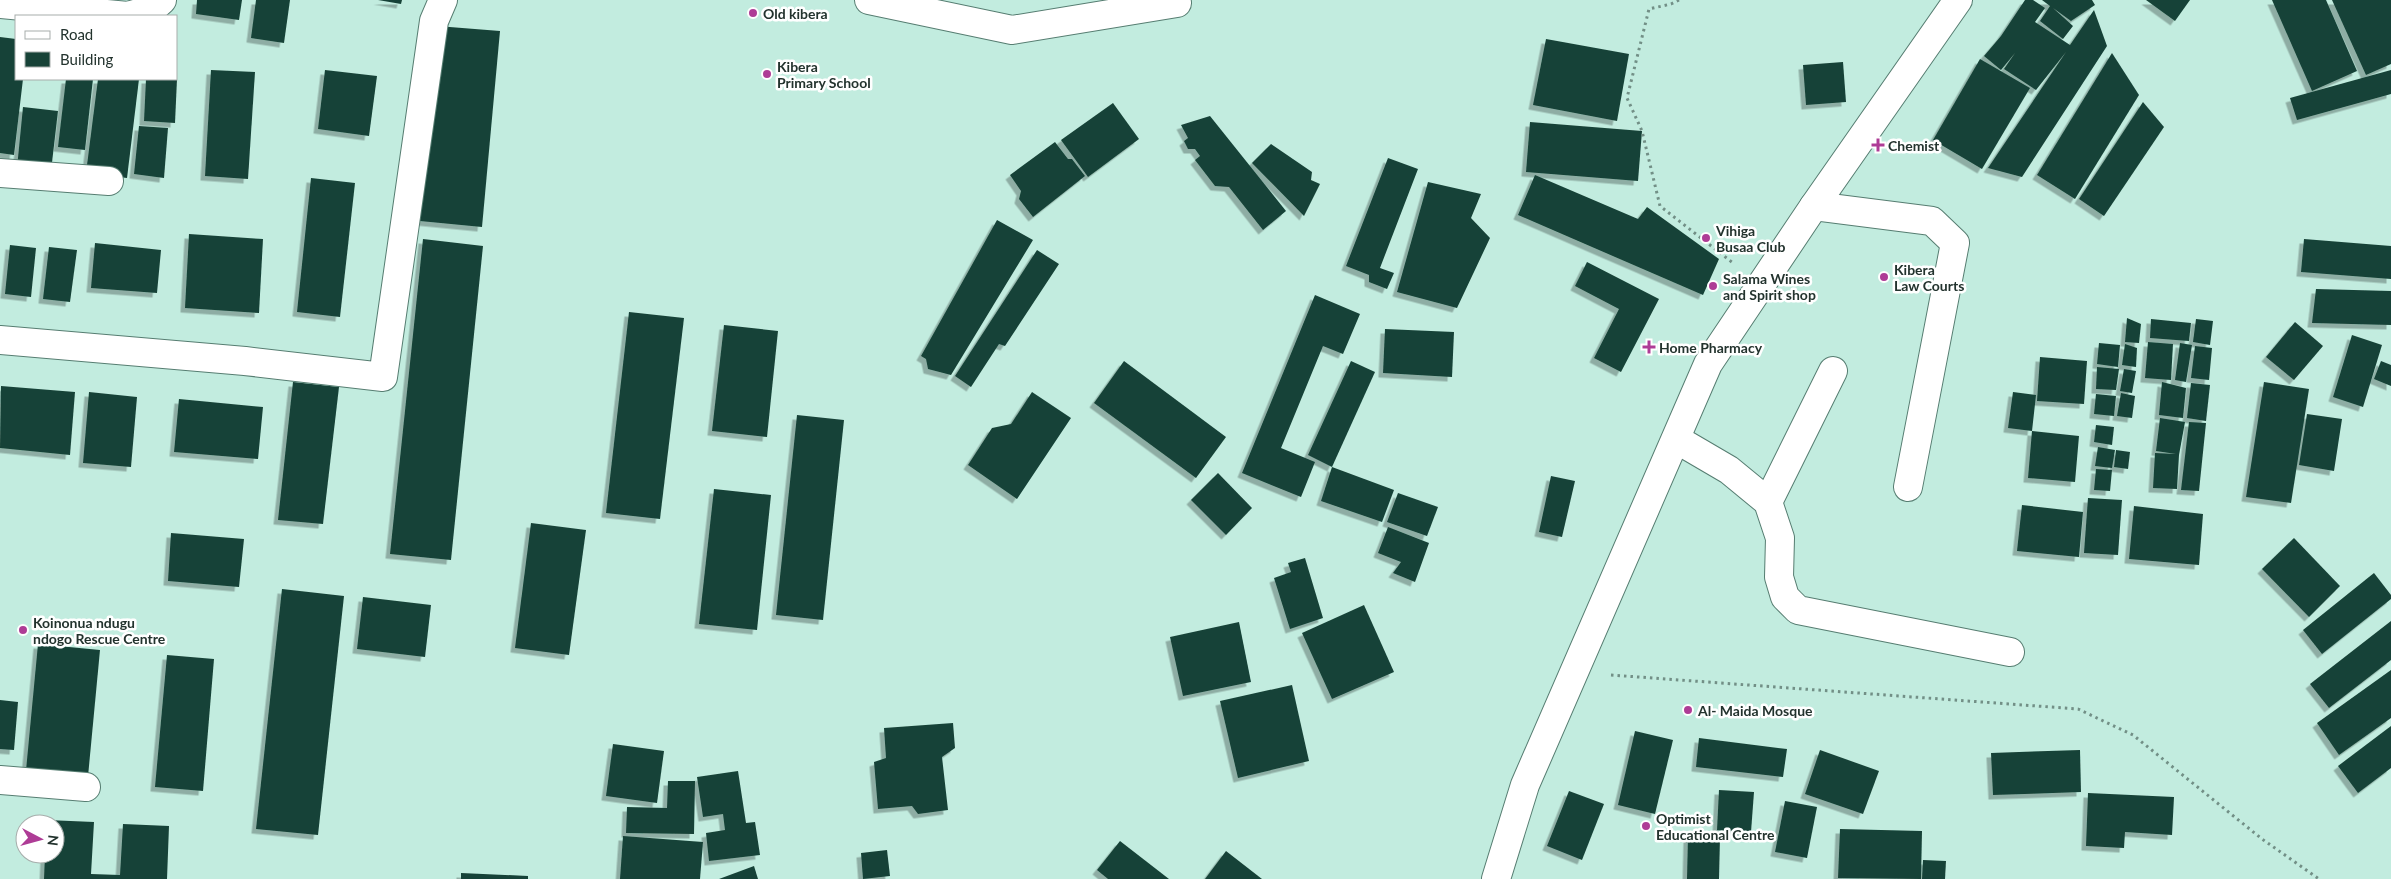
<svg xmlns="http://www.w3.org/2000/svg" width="2391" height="879" viewBox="0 0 2391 879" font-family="Lato,sans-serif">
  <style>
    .building { fill: #174237; filter: url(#shadow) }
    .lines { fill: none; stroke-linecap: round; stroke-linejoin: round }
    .minor-casing { stroke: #567d71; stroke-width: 30 }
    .path { stroke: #728f86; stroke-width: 3; stroke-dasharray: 2.5 4; stroke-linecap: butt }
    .minor { stroke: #fff; stroke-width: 28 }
    .poi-dot { fill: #ae3c96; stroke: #fff; stroke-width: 2 }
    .labels { text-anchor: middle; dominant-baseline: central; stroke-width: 5; stroke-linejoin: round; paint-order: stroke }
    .poi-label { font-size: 14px; font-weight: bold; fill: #23332e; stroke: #fff; text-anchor: start }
  </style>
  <defs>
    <filter id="shadow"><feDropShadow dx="-4.5" dy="4.5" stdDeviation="0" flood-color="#0004"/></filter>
  </defs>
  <rect width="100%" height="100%" fill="#c2ecdf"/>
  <g class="building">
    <path d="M197,0H242L239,20L196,14Z"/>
    <path d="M256,0H290L284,43L251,38Z"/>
    <path d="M378,0H402L401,4Z"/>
    <path d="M2025,0H2033L2045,8L2035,22L2070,45L2094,10L2107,46L2022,177L1988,168L2066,52L2036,90L2004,69L2015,53L2001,70L1984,56L2001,36Z"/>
    <path d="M2042,0H2092L2095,5L2071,21L2053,8L2073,26L2063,39L2040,21L2050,6Z"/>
    <path d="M2146,0H2190L2175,21Z"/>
    <path d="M2272,0H2326L2357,71L2312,91Z"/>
    <path d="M2332,0H2391V64L2366,75Z"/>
    <path d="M437,26L500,31L482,227L420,221Z"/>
    <path d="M0,37L16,39V79H23L14,155L0,153Z"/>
    <path d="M1546,39L1629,54L1617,121L1533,105Z"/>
    <path d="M2112,53L2139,95L2075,199L2037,175Z"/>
    <path d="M1980,59L2030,88L1982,169L1933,140Z"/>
    <path d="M1843,62L1846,102L1806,105L1803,65Z"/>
    <path d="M211,70L255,72L248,179L205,176Z"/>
    <path d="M325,70L377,76L369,136L318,129Z"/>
    <path d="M2391,70V94L2297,120L2290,98Z"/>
    <path d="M66,79H93L85,150L58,147Z"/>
    <path d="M98,79H139L127,178L86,173Z"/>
    <path d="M146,79H177L175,123L144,121Z"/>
    <path d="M2143,102L2164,127L2104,216L2079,199Z"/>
    <path d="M1113,103L1139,139L1088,177L1061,140Z"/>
    <path d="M23,107L58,111L51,171L17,168Z"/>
    <path d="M1210,116L1286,211L1263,230L1229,187L1215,186L1195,160L1200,156L1195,149H1188L1184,141L1188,138L1181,125Z"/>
    <path d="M1530,122L1642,131L1638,181L1526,172Z"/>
    <path d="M139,126L168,128L164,178L134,174Z"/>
    <path d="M1055,142L1068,159H1072L1085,176L1033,217L1019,199L1021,191L1010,175Z"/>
    <path d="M1271,144L1312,172L1311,180L1320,184L1304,216L1252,163Z"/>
    <path d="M1388,158L1418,169L1380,268L1394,273L1387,289L1369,282V275L1346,266Z"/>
    <path d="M1535,175L1638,219L1647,207L1719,259L1703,295L1518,215Z"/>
    <path d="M311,178L355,183L340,317L297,312Z"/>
    <path d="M1428,182L1481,194L1471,218L1490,238L1457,308L1397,292Z"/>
    <path d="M997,220L1033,240L951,375L928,369L926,359L921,356Z"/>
    <path d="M189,234L263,239L259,313L185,308Z"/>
    <path d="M423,239L483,246L451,560L390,554Z"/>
    <path d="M2304,239L2391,246V279L2301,272Z"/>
    <path d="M95,243L161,250L157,293L91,288Z"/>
    <path d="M10,245L36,248L31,297L5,294Z"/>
    <path d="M49,247L77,250L70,302L43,299Z"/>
    <path d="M1037,250L1059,264L1005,346L999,344L971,387L955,376Z"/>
    <path d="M1587,262L1659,299L1621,372L1594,358L1619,309L1575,286Z"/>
    <path d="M2316,289L2391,291V325L2312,323Z"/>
    <path d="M1315,295L1360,314L1343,354L1323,346L1281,448L1315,462L1301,497L1242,473Z"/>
    <path d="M629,312L684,318L660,519L606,513Z"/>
    <path d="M2127,318L2141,324L2139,343L2125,342Z"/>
    <path d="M2151,319L2191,323L2189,341L2150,338Z"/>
    <path d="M2196,319L2213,321L2210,345L2193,342Z"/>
    <path d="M2295,322L2323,346L2294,380L2266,357Z"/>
    <path d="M724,325L778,331L767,437L712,431Z"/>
    <path d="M1385,329L1454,332L1452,377L1383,373Z"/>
    <path d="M2352,335L2382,345L2363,407L2333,397Z"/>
    <path d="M2148,342L2173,344L2171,380L2145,378Z"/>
    <path d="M2099,343L2120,345L2118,367L2097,364Z"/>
    <path d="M2180,343L2192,345L2186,382L2175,380Z"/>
    <path d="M2125,344L2137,348L2136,367L2122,365Z"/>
    <path d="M2195,346L2212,348L2209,380L2191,378Z"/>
    <path d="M2040,357L2087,361L2084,404L2037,401Z"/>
    <path d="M1124,361L1226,437L1196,478L1094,403Z"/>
    <path d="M1351,361L1375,372L1332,467L1308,455Z"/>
    <path d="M2381,361L2391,365V386L2374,379Z"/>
    <path d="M2097,367L2119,369L2116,390L2096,389Z"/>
    <path d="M2124,369L2136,371L2132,393L2120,391Z"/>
    <path d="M293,382L339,387L323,524L278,520Z"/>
    <path d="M2162,382L2186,388L2183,418L2159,415Z"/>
    <path d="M2264,382L2309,389L2291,503L2246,497Z"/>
    <path d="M2191,383L2210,385L2206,421L2187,418Z"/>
    <path d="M1,386L75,392L70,455L0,448Z"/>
    <path d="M89,392L137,397L131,467L83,463Z"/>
    <path d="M1032,392L1071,418L1017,499L968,465L992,428L1011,424Z"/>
    <path d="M2013,392L2036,395L2032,431L2079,436L2075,482L2028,478L2032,431L2008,428Z"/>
    <path d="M2121,393L2135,396L2132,418L2117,416Z"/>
    <path d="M2096,394L2116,396L2114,416L2094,414Z"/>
    <path d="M179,399L263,407L258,459L174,452Z"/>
    <path d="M2307,414L2342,419L2334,471L2299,465Z"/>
    <path d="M797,415L844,420L823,620L776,615Z"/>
    <path d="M2160,418L2185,422L2179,455L2177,489L2153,488L2155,453L2176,454L2156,451Z"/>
    <path d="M2189,422L2206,423L2199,491L2181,490Z"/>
    <path d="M2096,425L2114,427L2112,445L2094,442Z"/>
    <path d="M2098,447L2115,450L2112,468L2095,466Z"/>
    <path d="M2116,450L2130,452L2128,469L2114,467Z"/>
    <path d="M1332,467L1394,490L1382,522L1321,501Z"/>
    <path d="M2096,469L2112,470L2110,491L2094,490Z"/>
    <path d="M1218,473L1252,508L1226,535L1191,500Z"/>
    <path d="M1551,476L1575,481L1562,537L1539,532Z"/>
    <path d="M714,489L771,495L757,630L699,624Z"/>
    <path d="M1398,493L1438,507L1427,536L1387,522Z"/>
    <path d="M2088,498L2122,500L2118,555L2084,553Z"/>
    <path d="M2022,505L2083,512L2079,557L2017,551Z"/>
    <path d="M2134,506L2203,514L2199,565L2129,559Z"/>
    <path d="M531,523L586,530L569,655L515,648Z"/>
    <path d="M1388,527L1429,543L1415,582L1393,573L1401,562L1378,553Z"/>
    <path d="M171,533L244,539L239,587L168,581Z"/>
    <path d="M2294,538L2340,586L2309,617L2262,569Z"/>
    <path d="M1305,558L1323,618L1290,629L1274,578L1291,572L1288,563Z"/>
    <path d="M2374,573L2391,595V599L2322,654L2303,630Z"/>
    <path d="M282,589L344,596L318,835L256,829Z"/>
    <path d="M363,597L431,605L425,657L357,649Z"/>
    <path d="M1364,605L1394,672L1332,699L1302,633Z"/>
    <path d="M2391,621V660L2329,708L2310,684Z"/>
    <path d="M1239,622L1251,682L1183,696L1170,637Z"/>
    <path d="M38,644L100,650L87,787L25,781Z"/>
    <path d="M167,655L214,659L203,791L155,787Z"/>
    <path d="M2391,670V718L2339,755L2317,723Z"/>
    <path d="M1292,685L1309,761L1238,778L1220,701Z"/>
    <path d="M0,700L18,702L14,750L0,749Z"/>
    <path d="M953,723L955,748L942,757L948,810L918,814L912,806L878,809L874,762L886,758L884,728Z"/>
    <path d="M2391,726V768L2358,793L2338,766Z"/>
    <path d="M1635,731L1673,740L1655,814L1618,805Z"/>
    <path d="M1699,738L1787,749L1783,777L1696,767Z"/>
    <path d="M613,744L664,751L657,803L606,796Z"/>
    <path d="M1820,750L1879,771L1863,814L1805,794Z"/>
    <path d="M2080,750L2081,792L1993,795L1991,753Z"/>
    <path d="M738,771L746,823L755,822L760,855L709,861L706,833L725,830L723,814L703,817L697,777Z"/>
    <path d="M668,781H695L694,834L626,833L627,807L667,808Z"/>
    <path d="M1719,790L1754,792L1751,832L1717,830Z"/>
    <path d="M1569,791L1604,804L1582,860L1547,846Z"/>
    <path d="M2088,793L2174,797L2172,835L2125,832L2124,848L2086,846Z"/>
    <path d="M1785,801L1817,807L1807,858L1775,852Z"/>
    <path d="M47,820L94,822L91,874L120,875L123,824L169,826L167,879H44L45,854H55V824H47Z"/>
    <path d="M1840,829L1922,831L1921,879L1838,878Z"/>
    <path d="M623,836L703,842L700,879H620Z"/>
    <path d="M1688,836L1720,837L1719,879H1687Z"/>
    <path d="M1120,841L1169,879H1108L1097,870Z"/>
    <path d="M887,850L890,876L863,879L861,853Z"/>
    <path d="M1226,851L1262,879H1205Z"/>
    <path d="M1923,860L1946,861L1945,879H1922Z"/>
    <path d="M754,866L758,879H719Z"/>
    <path d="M461,873L528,876V879H461Z"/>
  </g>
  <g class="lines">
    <g class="minor-casing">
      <g id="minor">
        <path d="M869,0L1012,30L1177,3"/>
        <path d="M0,4L128,16L152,9L162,0"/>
        <path d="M0,173L109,181"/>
        <path d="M1814,206L1932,221L1955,243L1908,487"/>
        <path d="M0,340L245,361L383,377L434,21L443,0"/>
        <path d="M1676,439L1729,470L1768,502L1780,538L1779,577L1785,597L1798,610L2010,652"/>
        <path d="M1768,502L1833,371"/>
        <path d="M0,780L86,787"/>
        <path d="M1496,879L1525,785L1708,364L1814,206L1958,0"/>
      </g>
    </g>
    <g class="path">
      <path d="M1679,0L1671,4L1649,9L1627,98L1642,131L1660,206L1733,263"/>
      <path d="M1611,675L2078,709L2133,735L2262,839L2319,879"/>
    </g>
    <use href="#minor" class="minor"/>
  </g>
  <g class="poi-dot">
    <circle cx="753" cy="13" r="5"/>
    <circle cx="767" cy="74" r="5"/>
    <path d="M1875.5 137.5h5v5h5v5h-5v5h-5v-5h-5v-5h5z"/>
    <circle cx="1706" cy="238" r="5"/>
    <circle cx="1884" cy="277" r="5"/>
    <circle cx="1713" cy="286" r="5"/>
    <path d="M1646.5 339.5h5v5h5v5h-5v5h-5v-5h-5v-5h5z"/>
    <circle cx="23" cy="630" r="5"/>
    <circle cx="1688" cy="710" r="5"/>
    <circle cx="1646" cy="826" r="5"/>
  </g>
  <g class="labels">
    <g class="poi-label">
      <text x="763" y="13">Old kibera</text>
      <text x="777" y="66">Kibera<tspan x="777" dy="16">Primary School</tspan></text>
      <text x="1888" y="145">Chemist</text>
      <text x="1716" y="230">Vihiga<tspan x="1716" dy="16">Busaa Club</tspan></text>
      <text x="1894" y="269">Kibera<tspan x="1894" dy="16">Law Courts</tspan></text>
      <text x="1723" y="278">Salama Wines<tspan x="1723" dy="16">and Spirit shop</tspan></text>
      <text x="1659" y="347">Home Pharmacy</text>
      <text x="33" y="622">Koinonua ndugu<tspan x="33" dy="16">ndogo Rescue Centre</tspan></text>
      <text x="1698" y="710">Al- Maida Mosque</text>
      <text x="1656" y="818">Optimist<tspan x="1656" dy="16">Educational Centre</tspan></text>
    </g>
  </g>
  <rect x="15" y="15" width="162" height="65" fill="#ffffff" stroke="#a7adab"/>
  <rect x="25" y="31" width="25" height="8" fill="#ffffff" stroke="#a7adab"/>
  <text x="60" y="40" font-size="15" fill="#23332e">Road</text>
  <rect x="25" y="52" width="25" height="15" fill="#174237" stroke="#a7adab"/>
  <text x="60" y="65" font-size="15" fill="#23332e">Building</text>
  <g transform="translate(40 839) rotate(96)"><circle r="24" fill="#ffffff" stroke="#a7adab"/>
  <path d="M0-4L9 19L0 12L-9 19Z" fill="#ae3c96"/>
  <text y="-8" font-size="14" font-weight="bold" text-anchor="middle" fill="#23332e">N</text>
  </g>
</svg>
